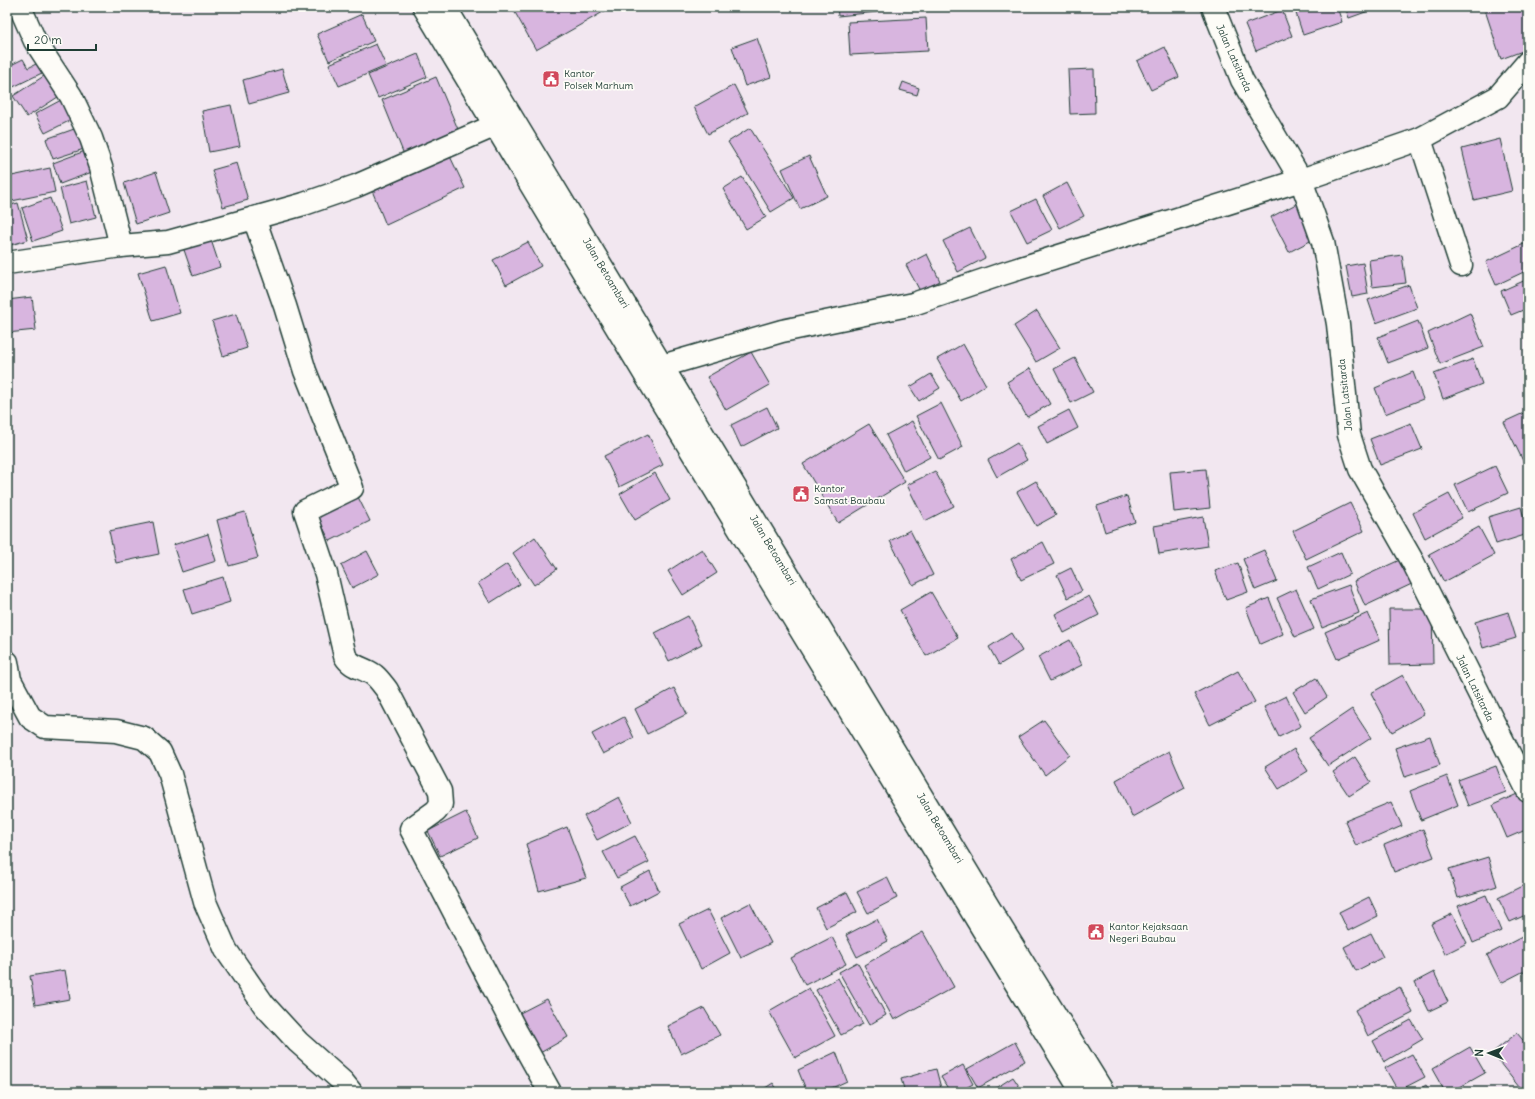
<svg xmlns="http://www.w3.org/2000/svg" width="1535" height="1099" viewBox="0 0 1535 1099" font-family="Delius,sans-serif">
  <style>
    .building { fill: #d8b5df; stroke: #1f3d34 }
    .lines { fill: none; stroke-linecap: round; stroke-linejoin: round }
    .minor-casing { stroke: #1f3d34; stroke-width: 25 }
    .major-casing { stroke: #1f3d34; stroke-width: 25 }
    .minor { stroke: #fdfcf7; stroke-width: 22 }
    .major { stroke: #fdfcf7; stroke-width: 22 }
    .labels { text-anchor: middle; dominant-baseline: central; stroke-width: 3.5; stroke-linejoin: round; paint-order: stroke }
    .street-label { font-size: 10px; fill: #1f3d34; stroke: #fdfcf7 }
    .poi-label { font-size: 10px; fill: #1f3d34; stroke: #fdfcf7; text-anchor: start }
  </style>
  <rect width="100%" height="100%" fill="#f2e7f0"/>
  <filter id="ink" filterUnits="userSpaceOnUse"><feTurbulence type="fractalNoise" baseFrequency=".025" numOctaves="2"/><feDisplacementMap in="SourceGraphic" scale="8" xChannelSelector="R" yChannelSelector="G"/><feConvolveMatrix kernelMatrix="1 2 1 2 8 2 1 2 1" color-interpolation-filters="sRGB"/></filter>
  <g filter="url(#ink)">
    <g class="building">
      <path d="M512,7H612L536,50Z"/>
      <path d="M837,7H877V12L838,16Z"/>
      <path d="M1294,7H1337L1342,22L1303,35Z"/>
      <path d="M1345,7H1373L1374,9L1349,18Z"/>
      <path d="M1484,7H1528V49L1501,59Z"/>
      <path d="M1282,10L1292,36L1256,51L1245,24Z"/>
      <path d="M362,14L374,41L329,61L317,34Z"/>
      <path d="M926,18L928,51L850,55L848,22Z"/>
      <path d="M757,38L771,77L745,86L732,47Z"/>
      <path d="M376,44L386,66L339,86L329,64Z"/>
      <path d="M1165,47L1179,77L1151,90L1137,61Z"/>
      <path d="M418,54L427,77L378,98L368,75Z"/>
      <path d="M23,59L28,68L42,61L46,71L7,90V67Z"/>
      <path d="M282,69L289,93L249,104L243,80Z"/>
      <path d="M1094,69L1095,113L1070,114L1068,70Z"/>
      <path d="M47,74L61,95L27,117L13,96Z"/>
      <path d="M436,77L460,134L405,157L382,100Z"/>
      <path d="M903,82L919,88L917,95L900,90Z"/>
      <path d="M734,85L748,113L708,134L694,107Z"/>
      <path d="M63,99L73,119L45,133L35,114Z"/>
      <path d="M231,105L240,146L209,152L202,111Z"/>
      <path d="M77,128L84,149L53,159L46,139Z"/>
      <path d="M750,128L794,198L771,212L728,142Z"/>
      <path d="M1500,139L1512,191L1474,200L1462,149Z"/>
      <path d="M85,151L92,172L60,184L53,163Z"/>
      <path d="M448,152L465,188L386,225L371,188Z"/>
      <path d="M809,156L827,196L800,209L782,169Z"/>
      <path d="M237,163L248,200L223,207L212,170Z"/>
      <path d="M50,168L55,192L7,202V177Z"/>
      <path d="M156,172L169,213L136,224L124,183Z"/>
      <path d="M742,177L766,217L746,229L723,189Z"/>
      <path d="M87,181L96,217L69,224L60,188Z"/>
      <path d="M1067,183L1084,216L1060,228L1043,196Z"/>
      <path d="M50,198L62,231L33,241L22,208Z"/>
      <path d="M1036,199L1052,230L1027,242L1011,211Z"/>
      <path d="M18,203L28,240L7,246V206Z"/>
      <path d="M1298,203L1316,238L1289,252L1271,217Z"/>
      <path d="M970,228L985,258L958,272L943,241Z"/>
      <path d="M210,237L220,267L193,276L183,247Z"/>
      <path d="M528,242L541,266L506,285L493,260Z"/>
      <path d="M1528,242V270L1496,285L1486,262Z"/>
      <path d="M927,254L940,281L920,291L906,265Z"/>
      <path d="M1402,255L1406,283L1372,287L1369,260Z"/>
      <path d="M1363,263L1368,294L1352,297L1346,266Z"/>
      <path d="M166,265L180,313L153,321L138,273Z"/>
      <path d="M1528,279V308L1511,315L1501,291Z"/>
      <path d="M1409,285L1417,308L1376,323L1368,300Z"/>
      <path d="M32,297L36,330L7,333V300Z"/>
      <path d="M1037,311L1060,348L1036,362L1014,326Z"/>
      <path d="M1470,313L1484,347L1440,364L1428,333Z"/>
      <path d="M236,314L247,348L223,356L212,321Z"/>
      <path d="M1418,321L1428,348L1388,363L1378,337Z"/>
      <path d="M963,344L986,385L961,401L937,359Z"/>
      <path d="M751,352L770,385L726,410L707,377Z"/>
      <path d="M1075,358L1093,392L1071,403L1054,369Z"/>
      <path d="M1473,359L1482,384L1443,399L1434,374Z"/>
      <path d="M1030,368L1050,404L1027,417L1007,382Z"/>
      <path d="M1413,372L1423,399L1385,414L1375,388Z"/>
      <path d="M931,374L940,388L919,401L910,387Z"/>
      <path d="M941,403L963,447L939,460L916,416Z"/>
      <path d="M767,407L777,428L741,447L731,425Z"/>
      <path d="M1069,410L1078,428L1047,444L1038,426Z"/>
      <path d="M1528,411V461L1524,463L1504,422Z"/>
      <path d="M912,421L930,457L904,471L886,435Z"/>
      <path d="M1411,423L1422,449L1380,465L1370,439Z"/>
      <path d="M869,424L905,482L838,523L803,464Z"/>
      <path d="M648,434L663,465L619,487L604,456Z"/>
      <path d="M1017,443L1027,460L997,477L988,460Z"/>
      <path d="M1495,466L1508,493L1468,512L1455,485Z"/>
      <path d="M1206,469L1210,508L1174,512L1170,472Z"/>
      <path d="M935,471L954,506L925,521L907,485Z"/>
      <path d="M655,473L670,500L635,520L620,494Z"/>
      <path d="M1036,481L1056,515L1036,526L1017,492Z"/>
      <path d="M356,493L370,521L330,541L316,514Z"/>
      <path d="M1449,494L1462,518L1425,538L1413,513Z"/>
      <path d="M1127,496L1135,522L1105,532L1097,506Z"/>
      <path d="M1350,503L1364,531L1306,559L1293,531Z"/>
      <path d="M1521,507L1528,534L1496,544L1488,517Z"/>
      <path d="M245,512L258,558L229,566L217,520Z"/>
      <path d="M1203,517L1208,546L1159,554L1154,526Z"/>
      <path d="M153,522L159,554L116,563L109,531Z"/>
      <path d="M1479,527L1494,555L1444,582L1429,554Z"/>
      <path d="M910,530L933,575L913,585L890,541Z"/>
      <path d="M208,534L216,561L182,572L173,545Z"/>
      <path d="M535,537L557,569L534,585L513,553Z"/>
      <path d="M1043,542L1054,564L1021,580L1011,559Z"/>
      <path d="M702,549L717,573L683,595L668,571Z"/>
      <path d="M1264,550L1277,581L1255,590L1243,559Z"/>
      <path d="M367,551L379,574L352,588L341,565Z"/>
      <path d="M1341,552L1350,574L1318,589L1308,567Z"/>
      <path d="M1404,558L1416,582L1365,606L1354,581Z"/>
      <path d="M1238,563L1248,592L1226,600L1215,571Z"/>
      <path d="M507,564L520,584L490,603L478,583Z"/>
      <path d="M1071,568L1082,591L1068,598L1057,575Z"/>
      <path d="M223,577L230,602L192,614L184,589Z"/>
      <path d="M1349,585L1359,613L1322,628L1311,599Z"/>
      <path d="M1296,589L1314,629L1295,637L1277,598Z"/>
      <path d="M931,592L958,638L926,656L900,610Z"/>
      <path d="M1089,596L1099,615L1064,633L1055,614Z"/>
      <path d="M1269,598L1283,634L1260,644L1246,608Z"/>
      <path d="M1389,609H1432L1433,664L1390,665Z"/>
      <path d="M1508,612L1516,638L1483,648L1475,622Z"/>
      <path d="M1368,613L1380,640L1337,659L1325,632Z"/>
      <path d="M688,616L702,644L669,661L655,633Z"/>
      <path d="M1011,633L1022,651L999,665L989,647Z"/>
      <path d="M1070,640L1082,665L1050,681L1038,657Z"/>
      <path d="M1238,671L1255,702L1210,725L1194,694Z"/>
      <path d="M1403,675L1424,714L1392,732L1371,693Z"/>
      <path d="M1316,678L1327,697L1305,712L1293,692Z"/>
      <path d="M674,688L687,714L647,734L635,709Z"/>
      <path d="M1286,696L1301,726L1279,737L1264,707Z"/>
      <path d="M1352,709L1371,738L1328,766L1309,738Z"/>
      <path d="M624,717L634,738L603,754L592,734Z"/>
      <path d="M1044,720L1070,755L1045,775L1018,737Z"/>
      <path d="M1430,736L1440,765L1405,777L1395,748Z"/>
      <path d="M1294,749L1308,771L1279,789L1265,767Z"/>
      <path d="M1169,751L1185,788L1132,817L1116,780Z"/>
      <path d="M1355,757L1371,782L1349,796L1333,772Z"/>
      <path d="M1496,766L1506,792L1468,806L1458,780Z"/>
      <path d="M1447,776L1458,805L1421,820L1410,791Z"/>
      <path d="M1526,790L1528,796V829L1507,838L1493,805Z"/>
      <path d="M619,797L632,822L597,840L584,816Z"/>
      <path d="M1391,802L1402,826L1356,846L1345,821Z"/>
      <path d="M466,812L478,838L440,856L428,831Z"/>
      <path d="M567,827L586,878L539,891L526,844Z"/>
      <path d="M1423,829L1434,857L1394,872L1384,845Z"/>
      <path d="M635,836L649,862L617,878L603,852Z"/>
      <path d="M1488,857L1497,886L1458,898L1449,869Z"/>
      <path d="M650,871L659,891L630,906L620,887Z"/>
      <path d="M887,877L897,898L868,913L857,892Z"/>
      <path d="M1528,883V914L1510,922L1498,898Z"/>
      <path d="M847,892L857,912L826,928L816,908Z"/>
      <path d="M1486,895L1501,931L1473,943L1458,906Z"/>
      <path d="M1369,897L1378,916L1348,931L1339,912Z"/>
      <path d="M750,903L771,943L741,958L721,918Z"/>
      <path d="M708,910L730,953L701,969L679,924Z"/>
      <path d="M1452,914L1467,943L1445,954L1431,924Z"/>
      <path d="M877,919L888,941L857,957L846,935Z"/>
      <path d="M923,932L954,987L894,1020L864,965Z"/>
      <path d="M1371,933L1383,957L1356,971L1344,947Z"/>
      <path d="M1524,936L1528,944V969L1501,983L1487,955Z"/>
      <path d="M832,937L846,964L805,985L791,958Z"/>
      <path d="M857,962L886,1015L869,1025L839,972Z"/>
      <path d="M65,970L70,999L35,1005L30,976Z"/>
      <path d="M1434,972L1448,1002L1429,1011L1415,982Z"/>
      <path d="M838,978L863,1024L841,1035L816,990Z"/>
      <path d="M1400,987L1413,1013L1368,1036L1355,1010Z"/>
      <path d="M809,988L835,1036L795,1058L769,1011Z"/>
      <path d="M547,999L568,1037L540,1053L516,1015Z"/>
      <path d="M704,1008L720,1035L681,1054L668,1026Z"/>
      <path d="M1411,1020L1423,1039L1384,1062L1373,1041Z"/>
      <path d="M1517,1033L1528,1046V1092H1523L1492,1053Z"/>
      <path d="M1015,1042L1025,1061L978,1088L967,1069Z"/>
      <path d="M1470,1047L1485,1073L1451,1092H1445L1432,1069Z"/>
      <path d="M836,1052L847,1081L823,1092H807L798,1070Z"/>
      <path d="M1412,1054L1425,1077L1398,1091L1385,1068Z"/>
      <path d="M963,1065L973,1084L958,1092H950L941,1077Z"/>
      <path d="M936,1069L942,1092H905L901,1079Z"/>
      <path d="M1013,1077L1023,1092H990Z"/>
      <path d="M773,1083L779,1092H759Z"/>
      <path d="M1426,1085L1431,1092H1415Z"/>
    </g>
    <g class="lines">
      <g class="minor-casing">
        <g id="minor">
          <path d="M20,7L35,41L71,96L91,138L101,167L121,246"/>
          <path d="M1213,7L1242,80L1301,180L1323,242L1338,324L1349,435L1360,469L1413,562L1528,791"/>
          <path d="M1420,139L1461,265"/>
          <path d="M254,218L285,306L305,371L352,488L305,511L326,574L345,656C352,668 363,667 374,675C379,679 383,685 387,690L440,791L441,804L436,811L411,829L516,1031L550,1092"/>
          <path d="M7,263L121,246L168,242L254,218L304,204L356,186L496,125"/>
          <path d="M662,366L782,331L913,304L1002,274L1301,180L1420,139L1498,97L1528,62"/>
          <path d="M7,662L10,680L30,717L45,727L116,731L144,738L160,752L170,774L205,902L226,950L264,1005L298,1042L343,1082L351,1092"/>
        </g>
      </g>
      <g class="major-casing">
        <g id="major">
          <path d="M424,7L646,376L1082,1092"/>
          <path d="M445,7L989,908L1103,1092"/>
        </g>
      </g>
      <use href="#minor" class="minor"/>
      <use href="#major" class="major"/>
    </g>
  </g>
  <defs>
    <g id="civic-square" transform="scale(0.9)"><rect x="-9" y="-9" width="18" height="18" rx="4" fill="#d1495b" stroke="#fdfcf7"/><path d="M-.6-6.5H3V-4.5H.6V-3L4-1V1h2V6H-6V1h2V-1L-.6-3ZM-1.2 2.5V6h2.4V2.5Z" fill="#fff"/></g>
  </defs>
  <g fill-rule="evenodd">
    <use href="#civic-square" x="551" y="79"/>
    <use href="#civic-square" x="801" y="494"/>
    <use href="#civic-square" x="1096" y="932"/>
  </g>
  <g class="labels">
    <g class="street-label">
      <text transform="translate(1234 58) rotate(66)">Jalan Latsitarda</text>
      <text transform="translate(606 273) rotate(59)">Jalan Betoambari</text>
      <text transform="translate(1345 395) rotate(-96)">Jalan Latsitarda</text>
      <text transform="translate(773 550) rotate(59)">Jalan Betoambari</text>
      <text transform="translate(1475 688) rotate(64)">Jalan Latsitarda</text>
      <text transform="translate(940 828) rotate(59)">Jalan Betoambari</text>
    </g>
    <g class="poi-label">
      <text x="564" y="73">Kantor<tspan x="564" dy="12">Polsek Marhum</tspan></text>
      <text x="814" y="488">Kantor<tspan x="814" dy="12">Samsat Baubau</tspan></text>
      <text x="1109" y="926">Kantor Kejaksaan<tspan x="1109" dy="12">Negeri Baubau</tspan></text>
    </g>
  </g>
  <rect width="1535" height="1099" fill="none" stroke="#fdfcf7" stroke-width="24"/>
  <rect x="12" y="12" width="1511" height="1075" fill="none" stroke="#1f3d34" stroke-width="1.5" filter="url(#ink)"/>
  <g transform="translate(1489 1053) rotate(271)" stroke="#fdfcf7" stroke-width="3" paint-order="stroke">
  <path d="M0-3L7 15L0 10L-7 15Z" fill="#1f3d34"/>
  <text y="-6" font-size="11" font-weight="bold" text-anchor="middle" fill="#1f3d34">N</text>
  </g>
  <path d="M28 44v6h68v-6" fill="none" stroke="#1f3d34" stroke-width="2"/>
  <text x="34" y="44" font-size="12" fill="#1f3d34" stroke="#fdfcf7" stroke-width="3" paint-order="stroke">20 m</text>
</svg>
